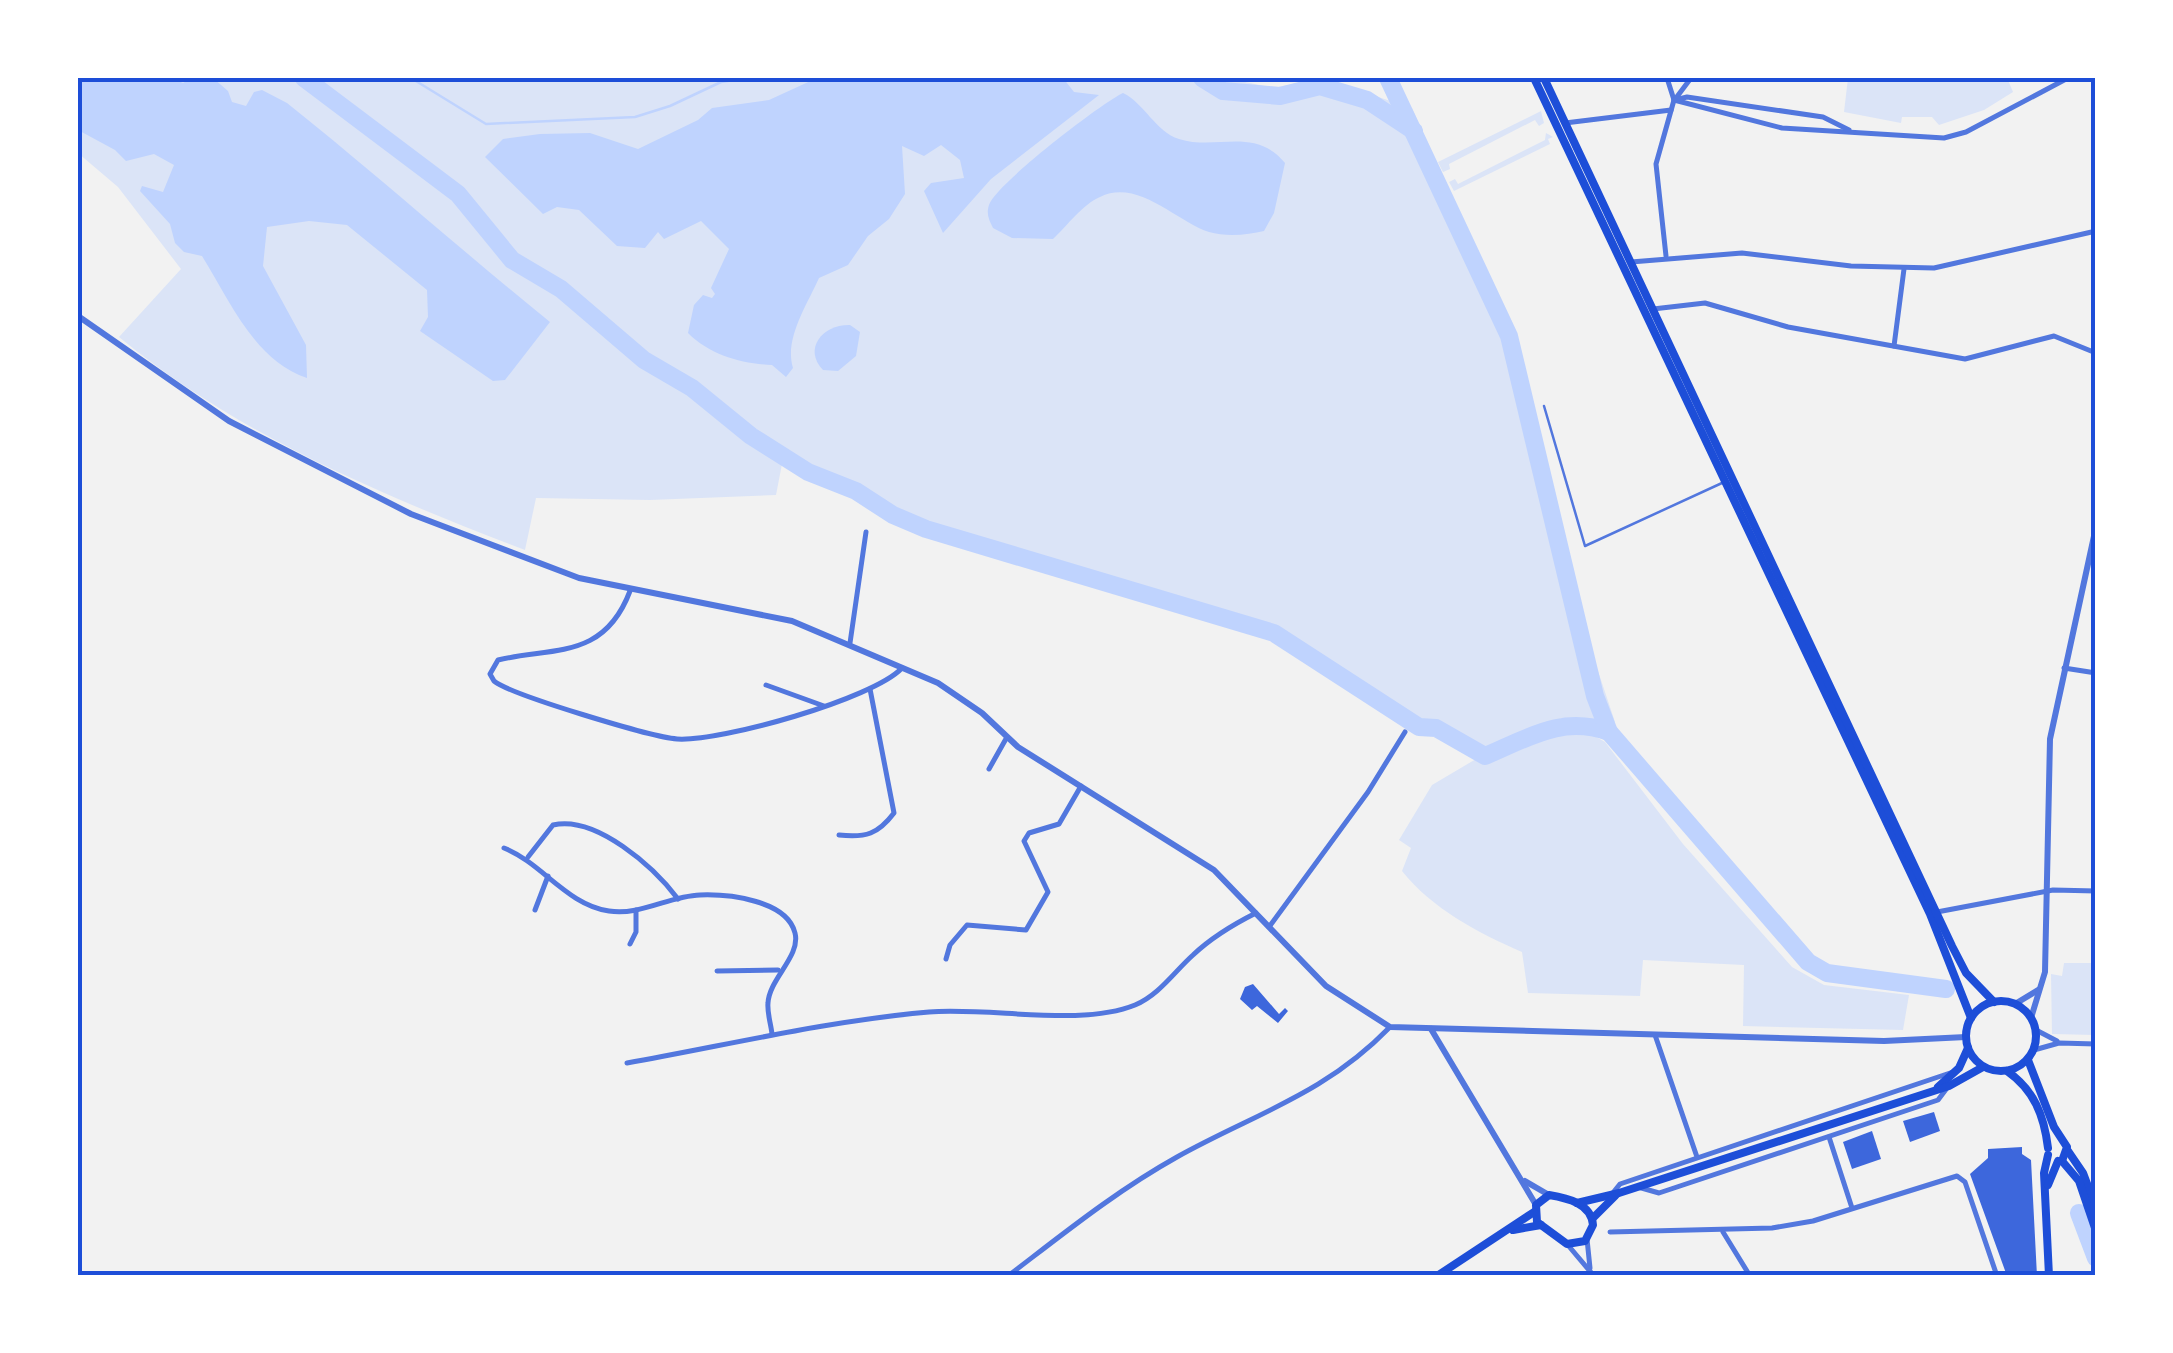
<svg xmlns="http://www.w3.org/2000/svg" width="2173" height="1353" viewBox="0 0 2173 1353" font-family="'DejaVu Sans',sans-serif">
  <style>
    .green { fill: #dbe4f7 }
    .water { fill: #bfd3fe }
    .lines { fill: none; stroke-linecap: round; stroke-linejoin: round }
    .stream { stroke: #bfd3fe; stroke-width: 2.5 }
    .river { stroke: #bfd3fe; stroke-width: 18 }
    .building { fill: #3d67dc }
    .service { stroke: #5277de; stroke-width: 2.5 }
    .minor { stroke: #5277de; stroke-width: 5 }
    .tertiary { stroke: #5277de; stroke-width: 6 }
    .primary { stroke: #1d4ed8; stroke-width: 8 }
    .neatline { fill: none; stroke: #1d4ed8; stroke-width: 4 }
  </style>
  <rect width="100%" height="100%" fill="#f2f2f2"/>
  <g class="green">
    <path d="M78,78H1225L1274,88L1320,78L1412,108L1516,338L1593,656L1615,722L1562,718L1479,750L1439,723L1422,719L1414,728L1271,638L925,531L856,494L782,464L776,495L650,500L536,498L525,550C381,495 238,435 119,337L181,269L118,187L78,153Z"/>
    <path d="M1848,78H2007L2013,92L1984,110L1939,125L1932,117H1902L1901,123L1844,112Z"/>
    <path d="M1541,111L1544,123L1539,126L1535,120L1449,164L1450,169L1443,172L1438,162Z"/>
    <path d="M1546,133L1553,137L1548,139L1550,144L1454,191L1449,182L1455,179L1458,184L1545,140Z"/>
    <path d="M1586,731L1605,742L1683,844L1792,967L1824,985L1909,995L1903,1030L1743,1026L1744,965L1643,960L1640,996L1528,993L1522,952C1480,934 1431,908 1402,871L1411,848L1399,840L1432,785L1476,759L1501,757L1555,733Z"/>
    <path d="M2064,963H2095V1035L2052,1034L2051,974L2062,976Z"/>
  </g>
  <g class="water">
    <path d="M78,78H147L166,82L172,78L183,83L192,78H213L228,91L232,102L246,106L254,92L262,90L287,103C376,174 461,250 550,322L505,380L493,381L420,331L428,317L427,290L347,225L309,221L267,227L263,266L306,345L307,378C254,360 230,301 202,256L184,252L175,243L170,224L140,191L142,186L163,192L174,165L154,154L126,161L115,150L78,130Z"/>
    <path d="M817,78H1063L1074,92L1099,95L991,179L943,233L924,191L931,183L964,178L960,160L941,145L924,156L902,146L905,194L889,219L868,236L848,265L819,278C807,305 784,339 793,368L786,377L772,365C742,364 710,355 688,333L694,305L703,295L712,298L715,294L711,288L729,249L701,221L664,239L658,232L645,248L617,246L579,210L557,207L543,214L485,157L503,139L540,134L590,133L638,149L698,120L712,108L769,100Z"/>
    <path d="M1123,93C1144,103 1156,132 1179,139C1217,151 1254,126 1285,163L1274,213L1264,231C1248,235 1226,237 1209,232C1177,222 1138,178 1100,197C1083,204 1067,226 1053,239L1012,238L993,228C989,220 986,214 989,205C995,185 1100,104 1123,93Z"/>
    <path d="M850,325L860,332L856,356L838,371L823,370C802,348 824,324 850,325Z"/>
  </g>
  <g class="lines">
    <path class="stream" d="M411,78L486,124L635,117L670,106L721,82L748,78"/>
    <g class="river">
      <path d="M304,78L458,194L512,260L561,289L644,360L692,388L751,436L808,472L856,491L893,515L926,529L1274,633L1419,727L1436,728L1485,756C1528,738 1562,715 1609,732"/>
      <path d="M1202,78L1223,91L1280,96L1320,86L1367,100L1414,131"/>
      <path d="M1388,78L1509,336L1595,696L1609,732L1808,962L1827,973L1946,989"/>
      <path d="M2079,1213L2096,1258"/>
    </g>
  </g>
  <g class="building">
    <path d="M1253,984L1279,1014L1285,1008L1288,1011L1278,1023L1257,1006L1252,1010L1240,999L1245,987Z"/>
    <path d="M1934,1112L1940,1131L1910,1142L1903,1121Z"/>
    <path d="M1872,1131L1881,1159L1852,1169L1843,1142Z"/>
    <path d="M2022,1147V1154L2031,1160L2037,1276H2007L1970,1174L1988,1158V1149Z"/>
  </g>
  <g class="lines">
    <path class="service" d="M1544,406L1585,546L1722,483"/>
    <g class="minor">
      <path d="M1667,78L1674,100"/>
      <path d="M1676,98L1691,78"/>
      <path d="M1674,100L1782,128L1944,138L1966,132L2068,78"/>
      <path d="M1675,100L1687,97L1823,117L1849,130"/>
      <path d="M1565,123L1671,110"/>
      <path d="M1666,256L1656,164L1674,100"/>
      <path d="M1631,262L1742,253L1851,266L1934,268L2096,231"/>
      <path d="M1653,309L1705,303L1788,327L1965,359L2054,336L2096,353"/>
      <path d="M1894,346L1904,269"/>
      <path d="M630,591C604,660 553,647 498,660L490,674L494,681C511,695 652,737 677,739C720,742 873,699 902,668"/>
      <path d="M850,643L866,532"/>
      <path d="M2064,668L2096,673"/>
      <path d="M766,685L824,706"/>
      <path d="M989,769L1007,737"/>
      <path d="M839,835C866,838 878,834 894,813L870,689"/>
      <path d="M504,848C542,863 567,905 609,911C640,916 669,896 700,895C728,894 787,900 795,933C801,956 769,979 768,1003C767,1013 771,1024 772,1034"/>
      <path d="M528,857L553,825C596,815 654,867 678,899"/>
      <path d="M535,910L548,876"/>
      <path d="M1937,912L2053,890L2096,891"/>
      <path d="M1269,927L1368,792L1405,732"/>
      <path d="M630,944L636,932V910"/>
      <path d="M946,959L950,945L967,925L1026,930L1048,892L1024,841L1029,833L1059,824L1081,786"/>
      <path d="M717,971L778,970"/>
      <path d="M2036,1030L2057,1041"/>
      <path d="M1655,1035L1697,1157"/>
      <path d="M2034,1050L2059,1043L2096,1044"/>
      <path d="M627,1063C728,1045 827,1021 929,1012C991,1007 1081,1027 1135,1005C1159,995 1174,972 1193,955C1212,937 1232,925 1256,913"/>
      <path d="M1829,1137L1852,1208"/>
      <path d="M1638,1187L1659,1193L1938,1100L1947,1088"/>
      <path d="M1612,1194L1620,1184L1953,1072"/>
      <path d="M1610,1232L1772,1228L1813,1221L1957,1176L1965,1182L1997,1276"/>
      <path d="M1723,1232L1750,1276"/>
      <path d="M1587,1239L1590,1268"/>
      <path d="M1567,1244L1594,1276"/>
      <path d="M1008,1276C1063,1234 1116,1191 1177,1157C1256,1113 1324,1095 1390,1027"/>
    </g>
    <g class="tertiary">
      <path d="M78,316L229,421L411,514L579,578L792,621L938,683L982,713L1018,747L1214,870L1326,986L1390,1027L1884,1041L1966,1037"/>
      <path d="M2015,1004L2038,990"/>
      <path d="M2031,1018L2045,972L2050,739L2096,527"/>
      <path d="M1431,1029L1536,1205"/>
      <path d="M1525,1181L1549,1195"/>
    </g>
    <g class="primary">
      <path d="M1534,78L1930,914L1971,1018"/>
      <path d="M1544,78L1952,946L1966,973L1994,1002"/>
      <circle cx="2001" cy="1036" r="35"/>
      <path d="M2028,1060L2054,1127L2067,1147L2062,1161"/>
      <path d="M2007,1071C2034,1090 2044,1115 2048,1148"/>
      <path d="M1938,1087L1959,1068L1968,1048"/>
      <path d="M2068,1151L2083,1173L2096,1208"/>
      <path d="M2048,1155L2044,1173L2049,1276"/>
      <path d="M2062,1161L2079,1181L2096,1231"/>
      <path d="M2048,1185L2058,1161"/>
      <path d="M1549,1195C1567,1198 1591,1203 1593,1225L1585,1241L1567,1244L1537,1222L1536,1205Z"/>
      <path d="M1577,1203L1619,1193L1949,1086L1983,1067"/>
      <path d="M1593,1218L1615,1196"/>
      <path d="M1513,1230L1541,1225"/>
      <path d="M1437,1276L1534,1212"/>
    </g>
  </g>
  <rect width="2173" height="1353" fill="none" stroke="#ffffff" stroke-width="160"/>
  <rect x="80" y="80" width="2013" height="1193" class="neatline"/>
</svg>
